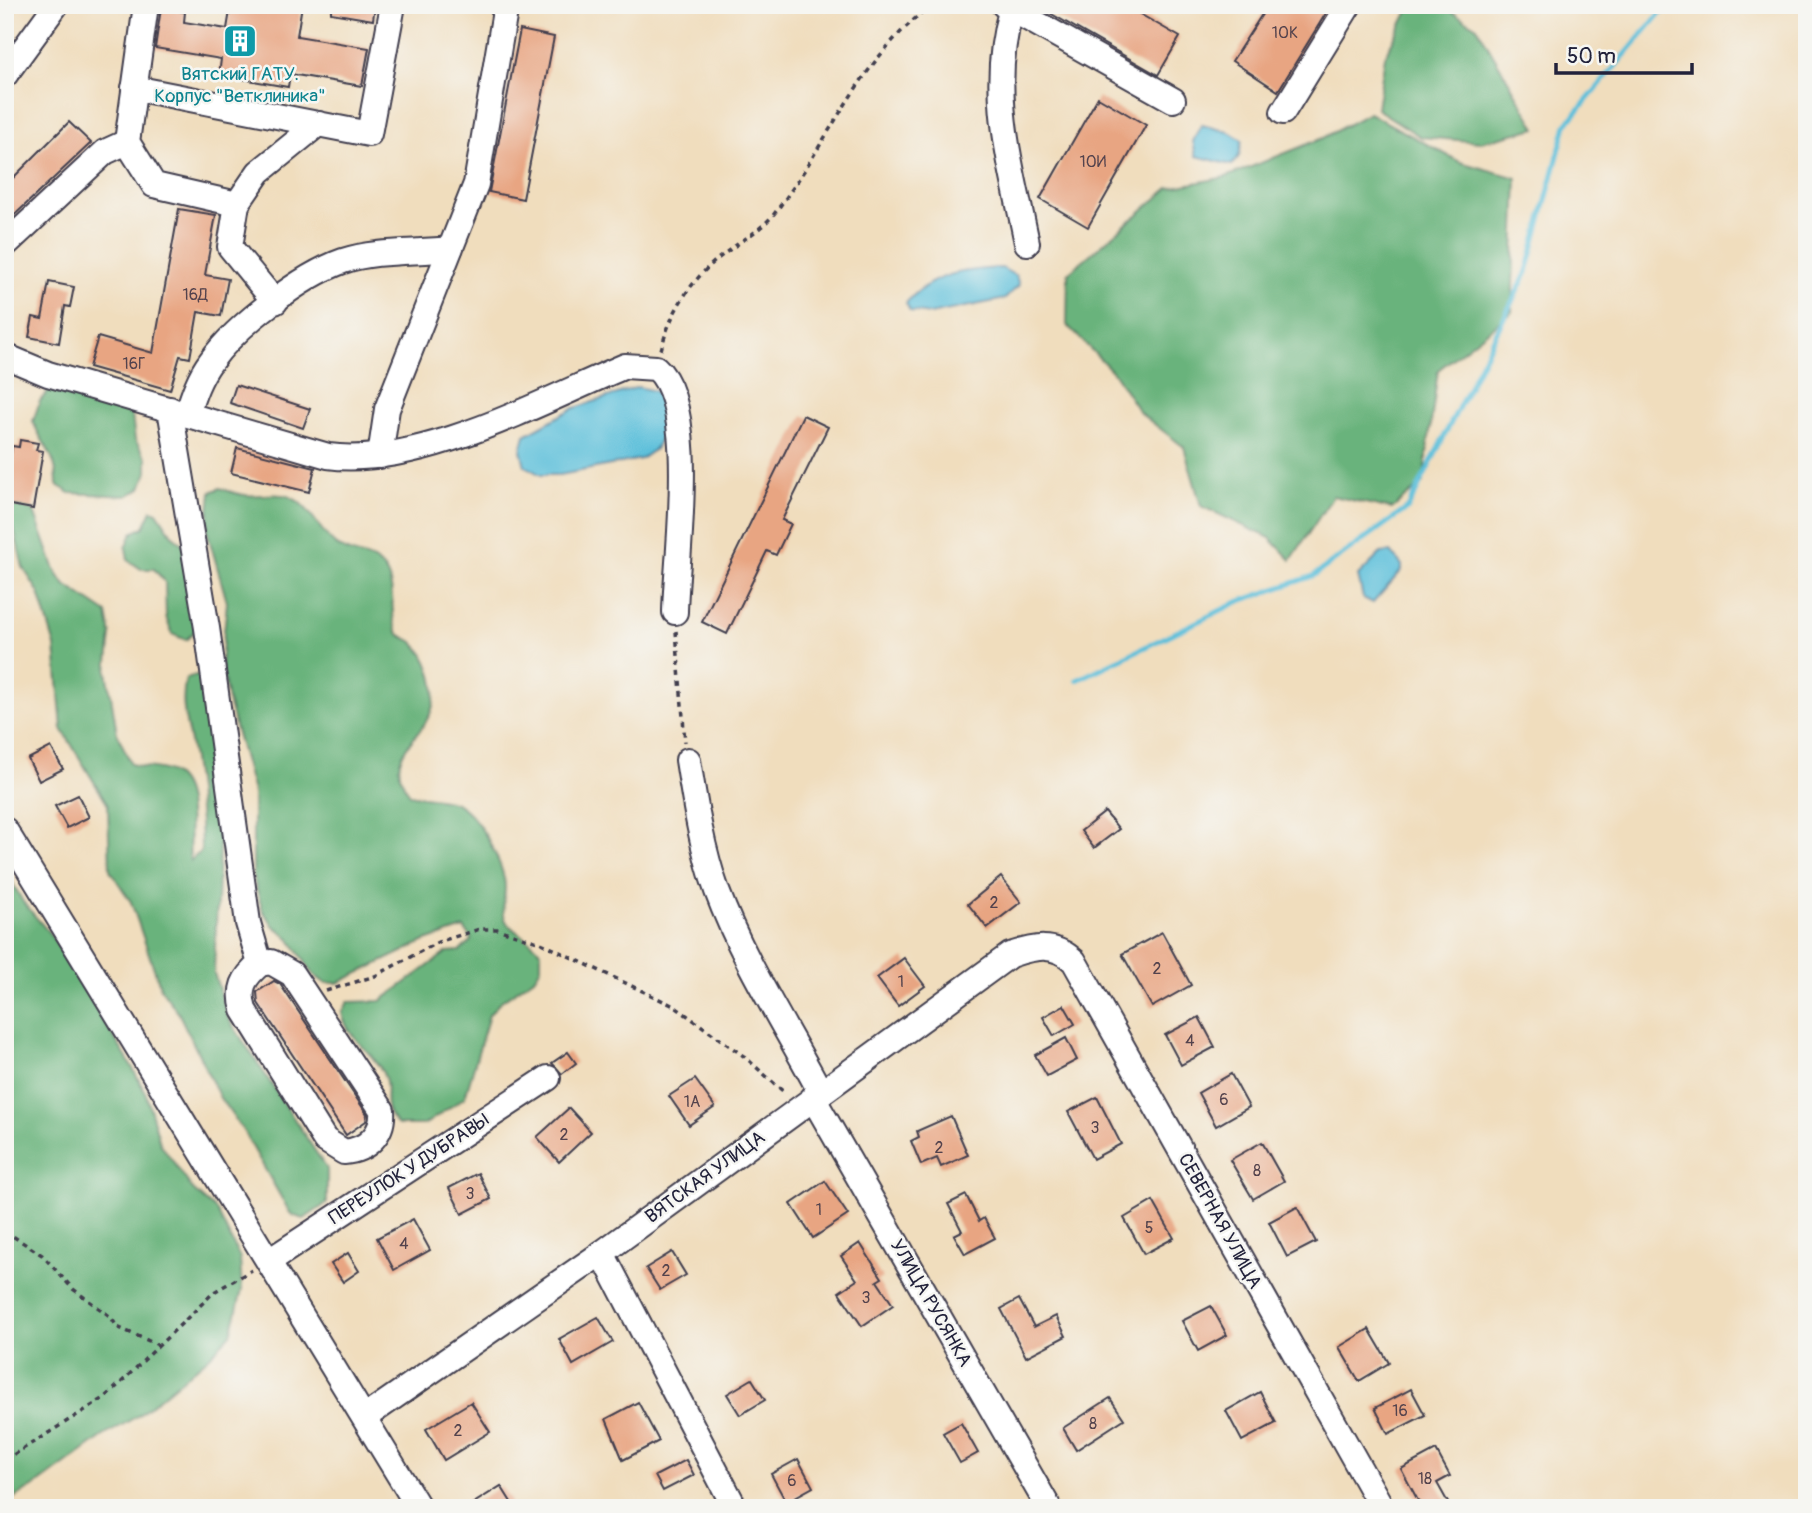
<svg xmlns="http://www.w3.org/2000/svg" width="1812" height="1513" viewBox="0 0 1812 1513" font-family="Pangolin,sans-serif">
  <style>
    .forest { fill: #69b37b; stroke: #466a5b; stroke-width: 2 }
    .water { fill: #5bbfda; stroke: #3e708a; stroke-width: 2 }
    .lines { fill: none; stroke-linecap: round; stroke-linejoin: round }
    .stream { stroke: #5bbfda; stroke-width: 5 }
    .building { fill: #e8a582 }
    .minor-casing { stroke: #413e4e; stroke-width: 28 }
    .path { stroke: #413e4e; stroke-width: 3.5; stroke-dasharray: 5 5; stroke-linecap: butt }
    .minor { stroke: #fff; stroke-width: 24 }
    .labels { text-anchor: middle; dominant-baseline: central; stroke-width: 5; stroke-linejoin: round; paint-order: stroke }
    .number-label { font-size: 16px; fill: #54434d }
    .culture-label { font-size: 19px; fill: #0d838f; stroke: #f6f6f2 }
    .street-label { font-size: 19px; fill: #22223b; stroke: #f6f6f2 }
  </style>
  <rect width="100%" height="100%" fill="#f6f6f2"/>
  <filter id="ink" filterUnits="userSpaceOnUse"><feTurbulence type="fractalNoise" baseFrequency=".0143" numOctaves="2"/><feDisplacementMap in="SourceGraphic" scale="14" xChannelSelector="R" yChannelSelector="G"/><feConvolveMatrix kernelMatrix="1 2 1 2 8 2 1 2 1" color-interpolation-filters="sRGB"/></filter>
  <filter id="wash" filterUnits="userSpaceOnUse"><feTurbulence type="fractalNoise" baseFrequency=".00686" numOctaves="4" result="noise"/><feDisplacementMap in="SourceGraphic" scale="28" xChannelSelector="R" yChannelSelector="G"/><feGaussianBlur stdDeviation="1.57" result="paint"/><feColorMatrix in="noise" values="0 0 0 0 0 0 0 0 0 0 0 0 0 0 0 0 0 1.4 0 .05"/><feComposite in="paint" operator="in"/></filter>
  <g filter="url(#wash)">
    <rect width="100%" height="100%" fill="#f0ddbd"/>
    <g class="forest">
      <path d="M1411,5H1441L1477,27L1536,128L1481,142L1421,137L1377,109L1385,56Z"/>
      <path d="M1369,113L1460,162L1517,178L1512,312L1438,370L1423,483L1392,509L1333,496L1291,560L1270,538L1201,506L1184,447L1140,413L1113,372L1067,325L1068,273L1169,188L1226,177L1323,138Z"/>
      <path d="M49,390L91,391L120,402L132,415L135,440L147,458V472L141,488L127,496L70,493L57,485C57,453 43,448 33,421L40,401Z"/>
      <path d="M220,488C228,491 237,494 245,495C258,497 275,492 288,496C310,504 319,532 336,545C352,558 374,552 386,572C397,591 388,619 399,634C402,637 409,639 413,642C429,656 438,685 433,706C424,740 379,754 410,794C423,798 439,798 453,802C476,810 505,864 505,887C505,898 500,914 508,924C518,935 532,940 541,952V967L534,978L500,1002L489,1015L465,1097L424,1125H398C377,1105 393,1092 383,1073C372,1050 347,1039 342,1013L348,1002L381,1001L447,952L460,951L472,940L464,928L423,942L338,983H325L314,975L289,938L273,925L263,911L253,877V792L228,701L221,663L227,602L207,531L211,492Z"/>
      <path d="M5,504L33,509L55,570L64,584L107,613L111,635L107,671L117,733L131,764C142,768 153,767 164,770C199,779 187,835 190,861L201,851C201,818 197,786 192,753C188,727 179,705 186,678L200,674L207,686L221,805L214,973L228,1018L327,1169V1203L304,1219L291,1215L244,1132L220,1098L179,1014L161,989L131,902L110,870L108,805L62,729L55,646L39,593L23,567L14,529L5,516Z"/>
      <path d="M152,510L157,512L173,536L184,545L196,596L195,631L186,640L172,634L166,617L165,582L154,569H141L128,560L126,548L132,533L144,527Z"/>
      <path d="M5,869L23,902L52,936L131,1065L146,1094L160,1143L194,1191L217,1211L240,1258L242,1290L231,1334L209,1357L139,1415L102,1437L38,1484L5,1503Z"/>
    </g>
    <g class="water">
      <path d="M1202,125L1229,132L1242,140L1239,156L1232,165L1196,156L1193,141Z"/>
      <path d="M1002,268L1016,276L1019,285L1005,299L930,314L910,311L906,303C933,273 963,270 1002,268Z"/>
      <path d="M638,387L655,391L664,405L663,433L655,449L641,459L560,475H541L525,466L521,450L525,435L572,409Z"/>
      <path d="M1391,552L1402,565V570L1373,603L1363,598L1358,576L1381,553Z"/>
    </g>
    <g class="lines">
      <path class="stream" d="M1077,680L1240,601L1313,576L1408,508L1527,272L1566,125L1667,5"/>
    </g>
    <g id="blocks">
      <g class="building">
        <path d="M231,5H302L297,36L369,48L362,86L290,74L288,87L219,75L221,59L155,48L161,8L185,12L184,22L227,29Z"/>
        <path d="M331,5H375L373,20L331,13Z"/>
        <path d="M1036,5H1124L1180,37L1158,75Z"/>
        <path d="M1268,5H1331L1278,91L1232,61Z"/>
        <path d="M520,30L554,37L523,199L489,192Z"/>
        <path d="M1098,97L1146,125L1088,227L1040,199Z"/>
        <path d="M69,122L91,143L5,224V186Z"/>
        <path d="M179,209L216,215L205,275L228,279L221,316L198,312L190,358L180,356L170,390L89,367L98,337L153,353Z"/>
        <path d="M49,282L74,287L70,307L65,306L59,343L29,337L33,317L42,319Z"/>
        <path d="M236,385L310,409L303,428L230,403Z"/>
        <path d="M803,415L828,427L782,520L791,524L776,555L767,551L727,634L702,622Z"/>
        <path d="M20,440L38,443L36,450L43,451L33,509L5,504L12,446L19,447Z"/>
        <path d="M237,448L315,468L309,492L231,473Z"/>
        <path d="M51,747L63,769L39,781L28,759Z"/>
        <path d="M78,795L89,817L67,828L55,806Z"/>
        <path d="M1105,812L1119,829L1094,848L1081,831Z"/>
        <path d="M1001,877L1021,902L987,928L968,904Z"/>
        <path d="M1162,932L1191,985L1152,1007L1122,954Z"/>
        <path d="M904,958L925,986L898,1006L877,978Z"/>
        <path d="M274,981L280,984L367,1114L366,1121L346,1135L258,1003L257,992Z"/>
        <path d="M1064,1005L1075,1024L1054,1036L1043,1017Z"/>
        <path d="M1199,1017L1215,1047L1181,1065L1165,1035Z"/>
        <path d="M1066,1038L1077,1060L1047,1076L1035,1055Z"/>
        <path d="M568,1052L576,1063L562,1074L552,1063Z"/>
        <path d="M1231,1074L1249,1107L1216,1126L1198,1093Z"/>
        <path d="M695,1079L715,1107L689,1125L669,1096Z"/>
        <path d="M1097,1097L1121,1144L1093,1159L1068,1112Z"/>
        <path d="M569,1108L591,1132L559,1162L537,1137Z"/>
        <path d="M951,1116L968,1155L941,1167L937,1158L921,1165L911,1141L919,1137L917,1131Z"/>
        <path d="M1262,1142L1284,1181L1253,1199L1230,1160Z"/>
        <path d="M478,1173L491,1199L462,1214L449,1188Z"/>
        <path d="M825,1181L848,1215L813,1238L791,1204Z"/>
        <path d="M966,1195L979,1221L984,1218L995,1238L965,1254L954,1235L962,1231L948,1204Z"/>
        <path d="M1153,1201L1174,1238L1144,1254L1124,1218Z"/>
        <path d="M1297,1207L1316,1242L1287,1257L1269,1222Z"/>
        <path d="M413,1219L430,1250L394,1270L377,1238Z"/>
        <path d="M860,1243L882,1278L877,1281L893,1305L862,1326L839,1292L857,1280L841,1256Z"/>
        <path d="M672,1252L686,1275L660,1290L646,1268Z"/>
        <path d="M348,1253L359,1271L343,1282L331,1264Z"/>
        <path d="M1019,1299L1034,1327L1056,1316L1066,1336L1026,1357L1001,1309Z"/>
        <path d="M1211,1306L1227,1335L1198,1351L1182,1321Z"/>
        <path d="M598,1317L613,1342L573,1365L559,1339Z"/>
        <path d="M1369,1329L1389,1363L1359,1381L1339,1347Z"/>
        <path d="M752,1379L765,1400L740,1415L727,1394Z"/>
        <path d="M1411,1389L1425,1415L1388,1434L1375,1408Z"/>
        <path d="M1260,1392L1276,1423L1242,1441L1226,1411Z"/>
        <path d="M1110,1398L1124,1419L1076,1450L1063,1428Z"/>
        <path d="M471,1402L490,1432L444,1460L426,1429Z"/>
        <path d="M638,1402L659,1441L623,1460L606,1419Z"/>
        <path d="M961,1423L978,1453L960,1463L943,1433Z"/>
        <path d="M1436,1450L1450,1476L1437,1483L1451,1508H1422L1401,1469Z"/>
        <path d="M798,1459L813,1487L786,1502L771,1474Z"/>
        <path d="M686,1460L694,1475L663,1491L655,1476Z"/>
        <path d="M501,1486L511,1502L502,1508H466Z"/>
      </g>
    </g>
  </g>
  <g filter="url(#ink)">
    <use href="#blocks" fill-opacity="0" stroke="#413e4e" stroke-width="2"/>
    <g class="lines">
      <g class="minor-casing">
        <g id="minor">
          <path d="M146,5L127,142L154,185L237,204L259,172L318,124"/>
          <path d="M1004,5L1173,100"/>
          <path d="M1011,11C988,91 1011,164 1027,243"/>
          <path d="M5,75L56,5"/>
          <path d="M134,88L369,134L393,5"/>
          <path d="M1283,112L1349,5"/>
          <path d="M237,204L230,247L275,302"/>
          <path d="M5,245L105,152L127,142"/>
          <path d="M5,356L48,374L328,456C419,468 540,402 625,366L656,368C699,405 676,557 675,612"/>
          <path d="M170,409L207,628L248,923L260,964L271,962L292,974L382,1110C384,1134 367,1150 344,1152L325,1140L244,1010C238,989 243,978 260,964"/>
          <path d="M187,414C193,395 199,377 211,361C237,325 301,276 343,261C376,250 416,253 450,249"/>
          <path d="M380,456L387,409L476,184L506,5"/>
          <path d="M688,760C695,804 702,849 717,891C743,961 786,1027 821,1093"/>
          <path d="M5,830L419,1508"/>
          <path d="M813,1098L1049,1508"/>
          <path d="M602,1253L735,1508"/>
          <path d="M269,1261L548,1078"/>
          <path d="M365,1417L602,1253L1010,955C1034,947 1054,942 1074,961L1382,1508"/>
        </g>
      </g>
      <g class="path">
        <path d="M661,350C671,309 694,275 728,251C744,239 762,229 774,214C828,144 859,59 932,5"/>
        <path d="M676,631L685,742"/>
        <path d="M326,991L375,976L438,942L480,929H497L541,943L674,1006L745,1057L786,1094"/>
        <path d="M5,1231L42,1255L73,1289L111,1317L117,1327L158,1345"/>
        <path d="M5,1460L106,1397L214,1292L252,1270"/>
      </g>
      <use href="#minor" class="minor"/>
    </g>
  </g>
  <defs>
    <g id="building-square" transform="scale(1.75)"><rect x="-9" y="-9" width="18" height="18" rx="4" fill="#0f9aa8" stroke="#f6f6f2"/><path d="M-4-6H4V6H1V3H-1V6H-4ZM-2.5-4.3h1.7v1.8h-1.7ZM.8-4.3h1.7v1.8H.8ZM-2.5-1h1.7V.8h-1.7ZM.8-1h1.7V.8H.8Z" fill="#fff"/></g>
  </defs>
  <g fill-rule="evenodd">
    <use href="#building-square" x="240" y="41"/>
  </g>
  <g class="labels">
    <g class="number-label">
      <text x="1285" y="33">10К</text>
      <text x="1093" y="162">10И</text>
      <text x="195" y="295">16Д</text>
      <text x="134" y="364">16Г</text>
      <text x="994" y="903">2</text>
      <text x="1157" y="969">2</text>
      <text x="901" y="982">1</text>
      <text x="1190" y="1041">4</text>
      <text x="1224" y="1100">6</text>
      <text x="692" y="1102">1А</text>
      <text x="1095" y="1128">3</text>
      <text x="564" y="1135">2</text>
      <text x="939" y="1148">2</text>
      <text x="1257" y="1171">8</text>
      <text x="470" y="1194">3</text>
      <text x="819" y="1210">1</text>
      <text x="1149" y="1228">5</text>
      <text x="404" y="1244">4</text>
      <text x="666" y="1271">2</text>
      <text x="866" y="1298">3</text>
      <text x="1400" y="1411">16</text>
      <text x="1093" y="1424">8</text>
      <text x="458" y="1431">2</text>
      <text x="1425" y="1479">18</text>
      <text x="792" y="1481">6</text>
    </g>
    <g class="culture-label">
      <text x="240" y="74">Вятский ГАТУ.<tspan x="240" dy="22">Корпус "Ветклиника"</tspan></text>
    </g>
    <g class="street-label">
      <text transform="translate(409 1169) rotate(-33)">ПЕРЕУЛОК У ДУБРАВЫ</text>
      <text transform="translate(705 1177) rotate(-36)">ВЯТСКАЯ УЛИЦА</text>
      <text transform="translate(1220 1221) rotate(61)">СЕВЕРНАЯ УЛИЦА</text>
      <text transform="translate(931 1303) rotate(60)">УЛИЦА РУСЯНКА</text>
    </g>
  </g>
  <rect width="1812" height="1513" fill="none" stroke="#f6f6f2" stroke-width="28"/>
  <path d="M1556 63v10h136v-10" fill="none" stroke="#22223b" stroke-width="3.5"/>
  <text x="1567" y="63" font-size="21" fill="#22223b" stroke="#f6f6f2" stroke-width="5" paint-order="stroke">50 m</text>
</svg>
